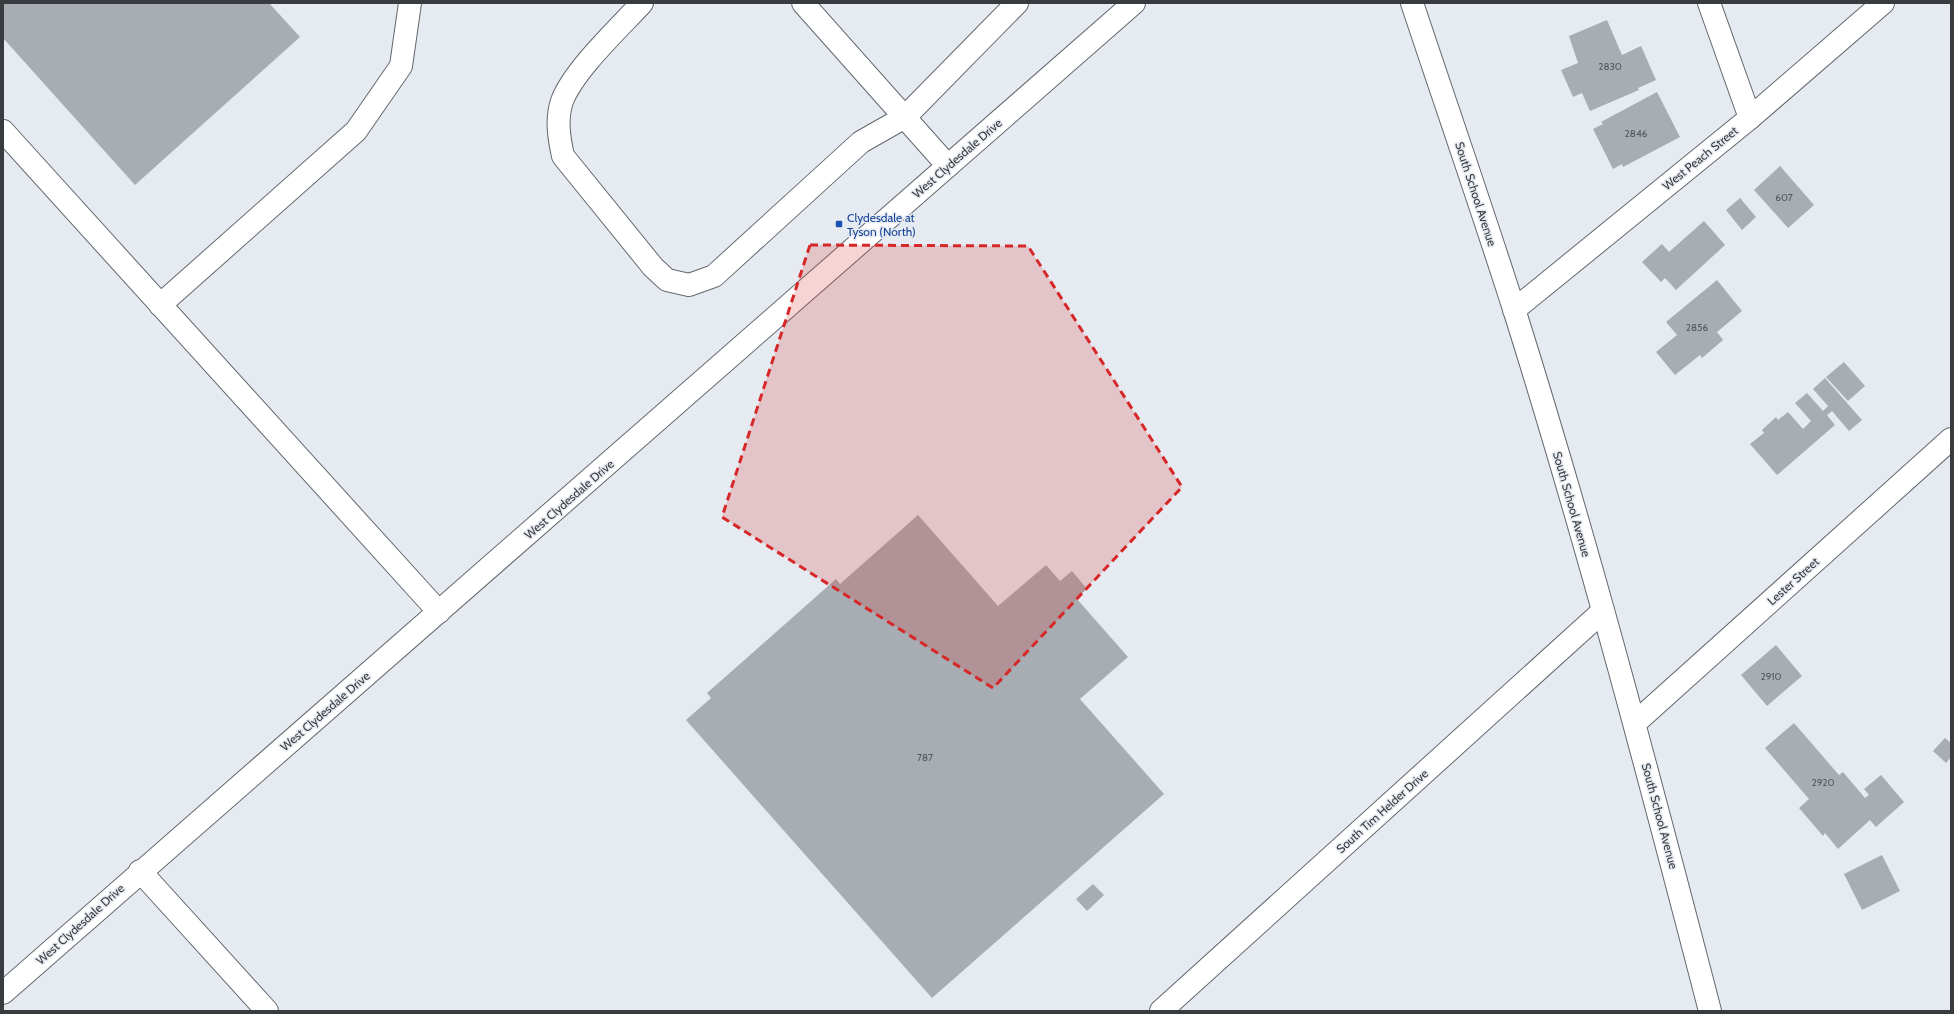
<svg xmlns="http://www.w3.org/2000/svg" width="1954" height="1014" viewBox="0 0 1954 1014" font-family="Cabin,sans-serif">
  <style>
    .building { fill: #a7adb3 }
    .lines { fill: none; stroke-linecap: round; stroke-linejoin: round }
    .minor-casing { stroke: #63686e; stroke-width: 24 }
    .major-casing { stroke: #63686e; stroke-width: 24 }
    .minor { stroke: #fff; stroke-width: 22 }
    .major { stroke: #fff; stroke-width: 22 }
    .marked { fill: #d62828; fill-opacity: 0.2; stroke: #d62828; stroke-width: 3; stroke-dasharray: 8 5; stroke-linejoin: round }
    .transit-dot { fill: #1a4fb4; stroke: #e6ebf2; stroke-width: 1.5 }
    .labels { text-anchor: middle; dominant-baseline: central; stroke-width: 3; stroke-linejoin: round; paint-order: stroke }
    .number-label { font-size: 10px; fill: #54585b }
    .street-label { font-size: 12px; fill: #393c3e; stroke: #e6ebf2 }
    .transit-label { font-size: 12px; fill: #164399; stroke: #e6ebf2; text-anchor: start }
  </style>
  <rect width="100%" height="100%" fill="#e6ebf2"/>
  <g class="building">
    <path d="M3,3H269L300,37L135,185L3,38Z"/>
    <path d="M1607,20L1622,55L1641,46L1656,80L1638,88L1639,90L1590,111L1582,93L1573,97L1561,70L1578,63L1569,36Z"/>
    <path d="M1657,92L1680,137L1623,167L1622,164L1613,169L1593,129L1603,124L1601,122Z"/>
    <path d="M1780,166L1814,205L1788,228L1754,190Z"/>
    <path d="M1740,198L1756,217L1742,230L1726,210Z"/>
    <path d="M1704,221L1725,245L1676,290L1665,278L1661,282L1642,262L1662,244L1669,252Z"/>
    <path d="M1717,280L1742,311L1717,332L1723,340L1702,358L1700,355L1675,375L1656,352L1677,335L1666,322Z"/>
    <path d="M1844,362L1865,386L1848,401L1826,377Z"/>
    <path d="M1825,378L1862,420L1849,431L1832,411L1827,415L1835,425L1777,475L1750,444L1764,433L1762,430L1776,417L1778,420L1788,412L1803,429L1811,421L1795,403L1807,393L1823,411L1828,406L1813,389Z"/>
    <path d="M918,515L998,606L1046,565L1060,581L1072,571L1087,589L1076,598L1128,657L1080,699L1164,794L932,998L686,720L711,698L707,693L836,579L840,584Z"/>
    <path d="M1776,645L1802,676L1767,706L1741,675Z"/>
    <path d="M1794,723L1839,775L1843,772L1865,798L1869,795L1864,789L1881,775L1904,802L1876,827L1870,820L1838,849L1825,833L1823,836L1799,808L1809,799L1765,748Z"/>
    <path d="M1945,738L1951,743V757L1946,763L1933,751Z"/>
    <path d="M1882,855L1900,891L1862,910L1844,874Z"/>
    <path d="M1093,884L1104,895L1087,911L1076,899Z"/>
  </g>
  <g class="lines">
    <g class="minor-casing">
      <g id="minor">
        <path d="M642,3C618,29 574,70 562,101C556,119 559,138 563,156L653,267L667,280L689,285L714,276L861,142L905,117L1017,3"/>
        <path d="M803,3L948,166"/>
        <path d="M1709,3L1750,118"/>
        <path d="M3,131L439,612"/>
        <path d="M160,305L356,131L401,66L410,3"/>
        <path d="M1514,310L1750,118L1883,3"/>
        <path d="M1635,723L1951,439"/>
        <path d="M140,871L267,1011"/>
        <path d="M3,993L1134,3"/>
        <path d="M1161,1011L1603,611"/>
      </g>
    </g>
    <g class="major-casing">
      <path id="major" d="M1412,3C1446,105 1481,206 1514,309C1587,541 1649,776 1710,1011"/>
    </g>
    <use href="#minor" class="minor"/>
    <use href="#major" class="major"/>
  </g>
  <path class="marked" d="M810,245L1028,246L1182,487L993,688L722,517Z"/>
  <rect class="transit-dot" x="835" y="220" width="8" height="8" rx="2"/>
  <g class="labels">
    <g class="number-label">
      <text x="1610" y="66">2830</text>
      <text x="1636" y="133">2846</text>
      <text x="1784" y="197">607</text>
      <text x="1697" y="327">2856</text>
      <text x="1771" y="676">2910</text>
      <text x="925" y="757">787</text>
      <text x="1823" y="782">2920</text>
    </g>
    <g class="street-label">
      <text transform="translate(957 158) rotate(-41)">West Clydesdale Drive</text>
      <text transform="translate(1700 158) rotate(-39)">West Peach Street</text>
      <text transform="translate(1476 194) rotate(72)">South School Avenue</text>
      <text transform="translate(569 499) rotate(-41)">West Clydesdale Drive</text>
      <text transform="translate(1572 504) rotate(74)">South School Avenue</text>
      <text transform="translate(1793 581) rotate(-42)">Lester Street</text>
      <text transform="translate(325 711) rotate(-41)">West Clydesdale Drive</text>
      <text transform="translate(1382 811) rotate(-42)">South Tim Helder Drive</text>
      <text transform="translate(1660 816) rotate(75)">South School Avenue</text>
      <text transform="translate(80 924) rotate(-42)">West Clydesdale Drive</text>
    </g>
    <g class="transit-label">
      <text x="847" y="217">Clydesdale at<tspan x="847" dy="14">Tyson (North)</tspan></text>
    </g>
  </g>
  <rect width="1954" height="1014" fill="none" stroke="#393c3e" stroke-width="8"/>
</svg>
